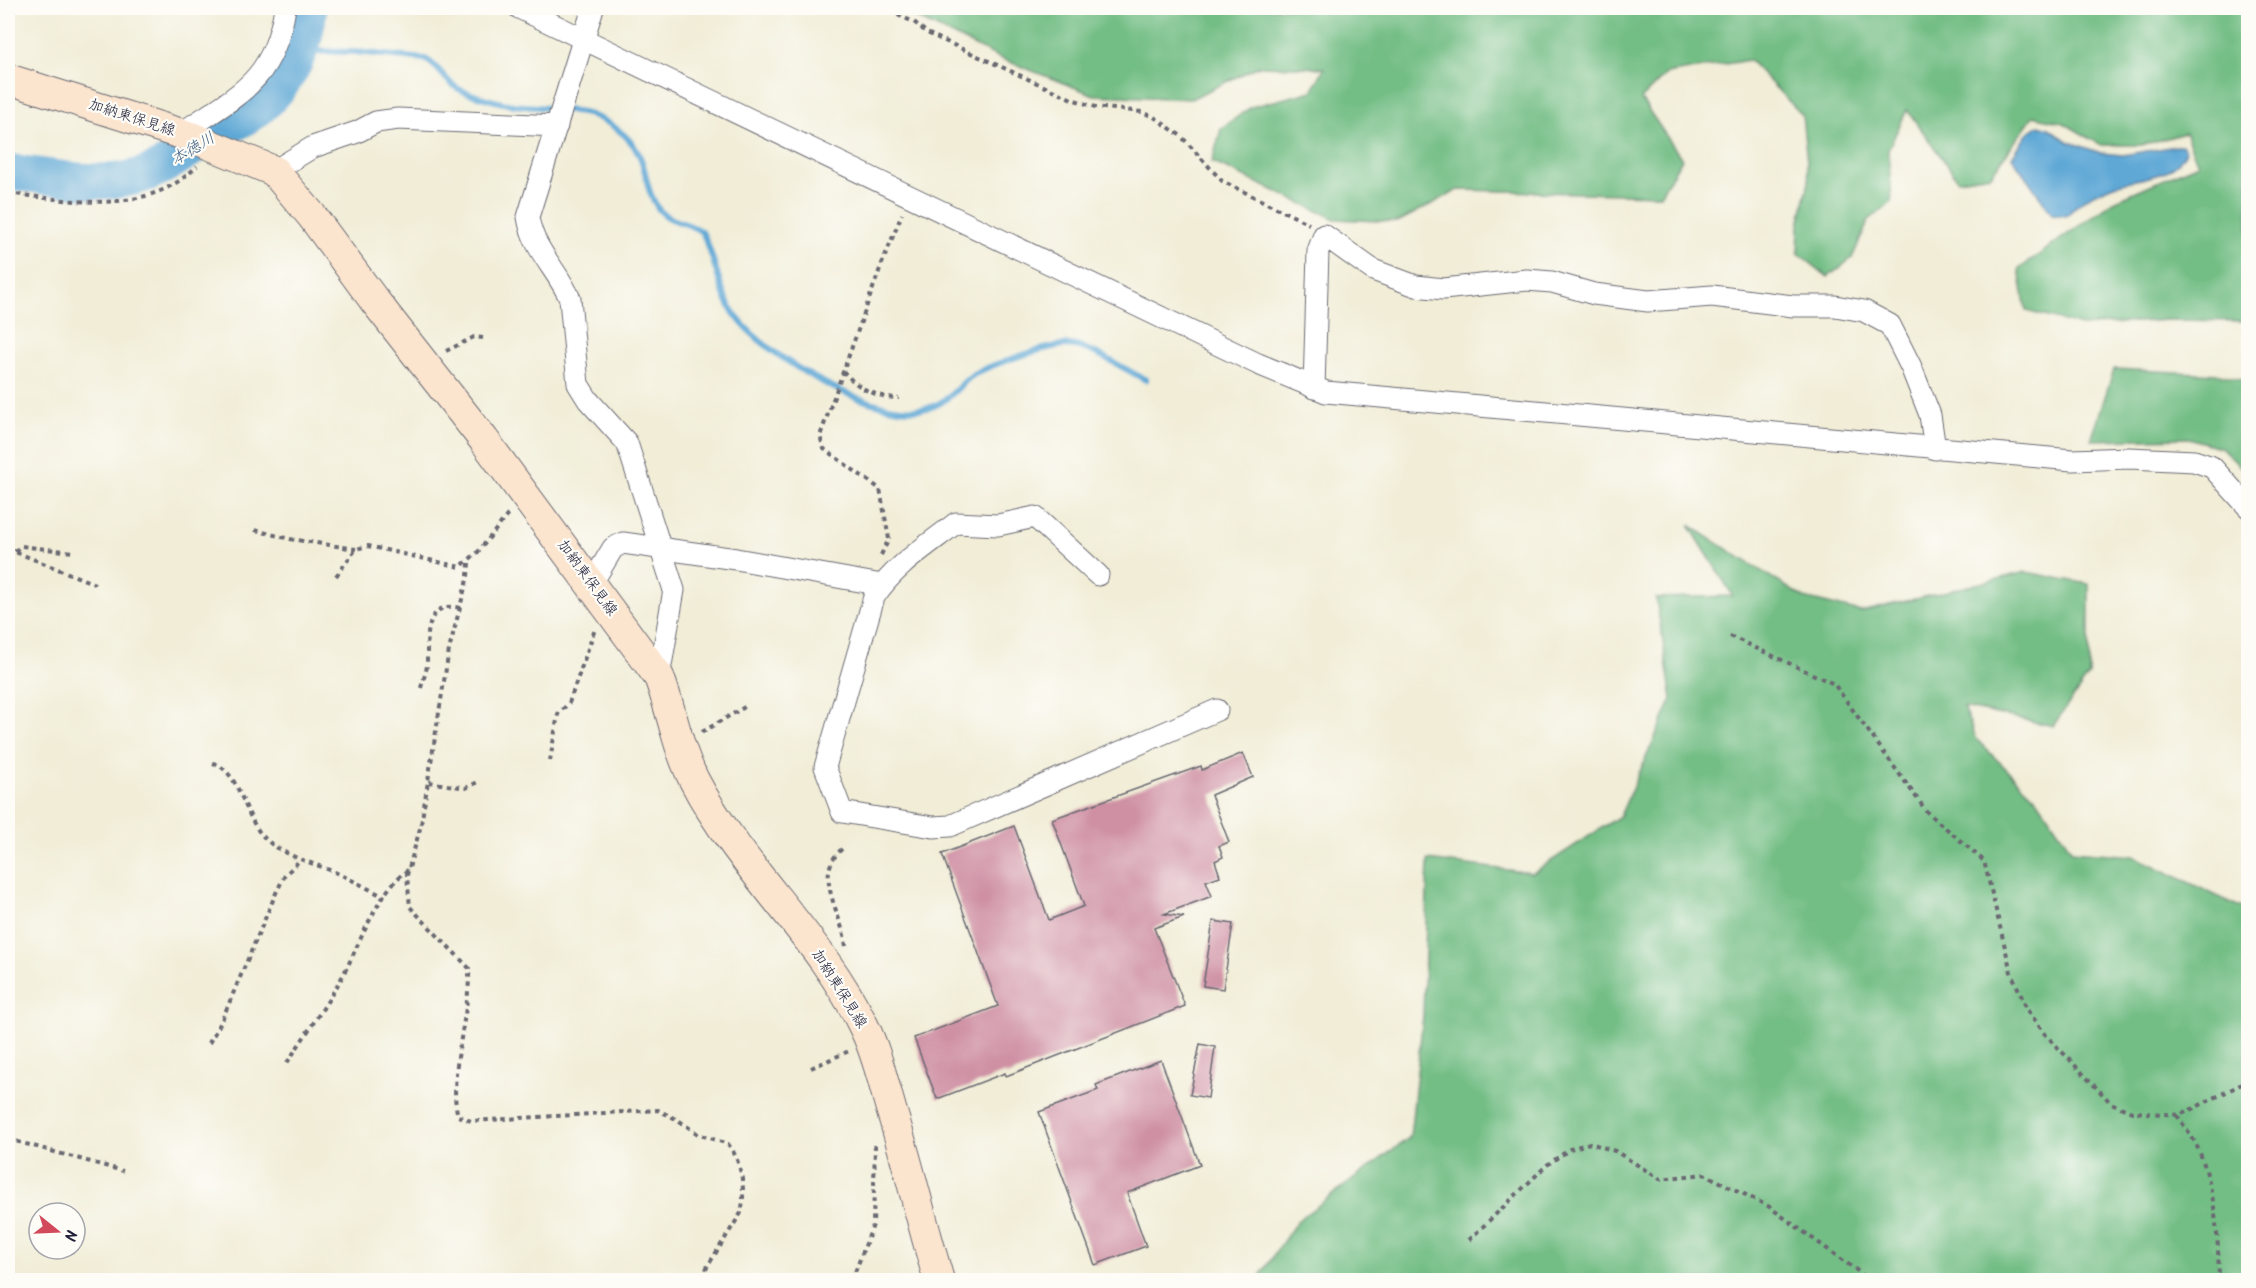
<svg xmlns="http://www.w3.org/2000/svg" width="2256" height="1288" viewBox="0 0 2256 1288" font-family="Kalam,'Klee One',sans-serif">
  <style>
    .forest { fill: #73be85; stroke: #4a7060; stroke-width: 1.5 }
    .water { fill: #5ea8d6; stroke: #406588; stroke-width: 1.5 }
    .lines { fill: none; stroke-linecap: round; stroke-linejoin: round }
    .stream { stroke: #5ea8d6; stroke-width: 6 }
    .river { stroke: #5ea8d6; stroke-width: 36 }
    .building { fill: #cf90a4 }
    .minor-casing { stroke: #6a6972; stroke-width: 23 }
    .secondary-casing { stroke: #6a6972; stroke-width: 32 }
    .path { stroke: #6a6972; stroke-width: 4; stroke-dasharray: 4.5 4.5; stroke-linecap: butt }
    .minor { stroke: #fff; stroke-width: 21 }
    .secondary { stroke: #fce5cf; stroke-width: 30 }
    .labels { text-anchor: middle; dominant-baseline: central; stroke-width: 4.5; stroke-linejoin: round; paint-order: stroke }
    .street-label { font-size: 15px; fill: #22223b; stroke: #fdfcf7 }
    .water-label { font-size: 16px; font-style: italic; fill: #3d5e81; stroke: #fdfcf7 }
  </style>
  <rect width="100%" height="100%" fill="#fdfcf7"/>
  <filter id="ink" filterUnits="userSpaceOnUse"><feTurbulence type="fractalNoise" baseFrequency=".0167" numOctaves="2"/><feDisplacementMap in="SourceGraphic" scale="12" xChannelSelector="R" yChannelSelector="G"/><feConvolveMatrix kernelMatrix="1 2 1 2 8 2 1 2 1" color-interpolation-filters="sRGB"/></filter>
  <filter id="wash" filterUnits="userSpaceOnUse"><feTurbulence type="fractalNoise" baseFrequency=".008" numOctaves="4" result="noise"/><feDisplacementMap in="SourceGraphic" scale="24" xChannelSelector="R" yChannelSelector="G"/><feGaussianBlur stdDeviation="1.35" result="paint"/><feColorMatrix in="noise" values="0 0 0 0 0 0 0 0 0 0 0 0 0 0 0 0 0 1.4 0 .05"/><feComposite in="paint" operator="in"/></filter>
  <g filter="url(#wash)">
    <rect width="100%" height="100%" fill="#f1edd7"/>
    <g class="forest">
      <path d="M896,8H2248V321L2167,320L2082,326L2026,311L2019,269L2114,201L2198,164L2185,133L2142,145H2101L2064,123L2033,116L1991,175L1958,180L1907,110L1888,150L1892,202L1869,220L1852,258L1828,277L1798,253L1799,225L1809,181L1802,115L1749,60L1666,74L1641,99L1682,159L1660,195L1458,190L1398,222L1335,219L1212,162L1221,129L1251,107L1312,91L1324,68L1259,66L1191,99L1094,95L1002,59Z"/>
      <path d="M2114,369L2219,374L2248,381V475L2222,448L2189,438L2091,440Z"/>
      <path d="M1689,525L1804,598L1861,612L2026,572L2089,584V675L2053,726L1963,707L1977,740L2037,799L2072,851L2134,856L2248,911V1280H1257L1297,1221L1410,1137L1423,1016L1428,860L1533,873L1620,816L1672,699L1656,598L1733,596Z"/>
    </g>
    <path class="water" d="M2039,125L2049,128L2069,142L2101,153L2123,155L2182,145L2186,151C2172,183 2130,176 2104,189C2089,195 2077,204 2066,216L2052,214L2012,157L2028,133Z"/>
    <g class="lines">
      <path class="stream" d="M300,51L355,52L425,59C441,67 446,85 463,91C482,98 504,105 525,106C557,109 590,108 617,129C653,156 639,180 658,208C667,222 689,222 702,232C716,258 718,292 736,316C767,358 881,426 934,406C951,399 959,384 973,375C989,365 1049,345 1068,345C1091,346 1125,370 1146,380"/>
      <path class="river" d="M8,172C44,175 86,185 122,180C157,175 179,156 208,138C225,128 244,120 259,108C289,83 307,46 309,8"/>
    </g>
    <g id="blocks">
      <g class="building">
        <path d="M1243,753L1253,777L1211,795L1229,842L1219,846L1223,857L1215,861L1220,876L1206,881L1212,896L1164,914L1184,917L1154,928L1185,1006L1006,1076L1005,1073L937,1099L914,1038L998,1006L942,854L1014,826L1049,920L1084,906L1052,819L1201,766L1202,770Z"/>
        <path d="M1213,921L1233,924L1223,989L1203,986Z"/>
        <path d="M1200,1044L1215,1047L1208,1098L1190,1095Z"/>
        <path d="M1161,1060L1200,1165L1127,1193L1146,1246L1095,1265L1039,1112L1098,1090L1096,1085Z"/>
      </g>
    </g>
  </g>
  <g filter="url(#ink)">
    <use href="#blocks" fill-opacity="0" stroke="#6a6972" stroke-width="1.5"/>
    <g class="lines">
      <g class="minor-casing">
        <g id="minor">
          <path d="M519,8L1258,364L1326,392L2072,460L2129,458L2194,461L2212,467L2248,507"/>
          <path d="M593,8L528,217C533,250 558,270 570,299L578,384L588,400L627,443L674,590L659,677"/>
          <path d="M180,134C238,94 273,83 285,8"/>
          <path d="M274,171L313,147L357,132L376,122L398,119L557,126"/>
          <path d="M1314,388L1318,251L1324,235L1373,270L1416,286L1443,289L1527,280L1552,282L1594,294L1648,301L1712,296L1793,306H1835L1864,311L1890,325L1911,367L1930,415L1935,449"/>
          <path d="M1098,575L1035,517L998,525L956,523C928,545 894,566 874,597L825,767L842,812L933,827L950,826L1217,710"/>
          <path d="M592,583L613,548L623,543L736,559L882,585"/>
        </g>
      </g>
      <g class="secondary-casing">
        <path id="secondary" d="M8,79L191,137L274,171L312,216L374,300L484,440L659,677C672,711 677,747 694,780C740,869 821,937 864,1027C877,1053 883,1082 891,1109C909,1166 922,1224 939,1280"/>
      </g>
      <g class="path">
        <path d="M881,8L914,22L927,33L1072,99L1095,107L1142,112L1154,117L1181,136L1222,181L1309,224"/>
        <path d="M8,193C71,201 147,217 197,166"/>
        <path d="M446,351L474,337L483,338"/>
        <path d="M843,371C857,388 877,398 899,398"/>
        <path d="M255,530L290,539L356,549"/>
        <path d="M8,549L95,584"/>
        <path d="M881,555L889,539L880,489L824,449L820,436L881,266L902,214"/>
        <path d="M8,557L21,546L73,552"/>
        <path d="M469,563L468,576L449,650L421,825L407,875L410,907L469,968C471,1010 447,1078 458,1116L471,1121L658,1110L678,1120L698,1134L728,1144C742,1161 746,1192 741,1213L707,1267L703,1280"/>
        <path d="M336,576L356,549L368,546L460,567L478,552L509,513"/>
        <path d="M1730,636L1834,684L1927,812L1984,861L2011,972L2027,1009L2044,1033L2111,1103L2132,1112L2180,1115L2248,1081"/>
        <path d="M421,688C423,679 428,669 427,660C427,639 425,599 460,608"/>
        <path d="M702,732L748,705"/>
        <path d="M550,761L558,714L569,703L595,629"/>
        <path d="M213,763C239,771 244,814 261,834C280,857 314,862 339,874C355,881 370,890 385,897"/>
        <path d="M429,782L466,788L478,782"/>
        <path d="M842,849C810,875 845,917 846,949"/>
        <path d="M209,1043L221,1022L276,893L285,875L300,860"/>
        <path d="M287,1063C304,1037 321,1012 337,986C357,953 376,891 408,870"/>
        <path d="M811,1068L849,1051"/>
        <path d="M2177,1115C2184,1127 2194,1138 2199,1151C2216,1192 2218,1237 2219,1280"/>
        <path d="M8,1139L123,1171"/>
        <path d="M1469,1240L1547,1165L1570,1149L1590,1143L1615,1151L1660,1179L1704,1174L1768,1206L1870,1280"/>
        <path d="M852,1280L873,1225L875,1145"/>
      </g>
      <use href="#minor" class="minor"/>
      <use href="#secondary" class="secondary"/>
    </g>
  </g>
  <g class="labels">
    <g class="street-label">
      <text transform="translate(132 118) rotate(18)">加納東保見線</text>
      <text transform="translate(587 578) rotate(54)">加納東保見線</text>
      <text transform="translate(839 989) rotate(58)">加納東保見線</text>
    </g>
    <g class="water-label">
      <text transform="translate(193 149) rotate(-31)">本徳川</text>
    </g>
  </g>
  <rect width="2256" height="1288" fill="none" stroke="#fdfcf7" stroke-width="30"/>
  <g transform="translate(57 1231) rotate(108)"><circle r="28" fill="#fdfcf7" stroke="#a5a5ac" stroke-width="1.5"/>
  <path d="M0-4.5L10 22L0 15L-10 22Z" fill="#d1495b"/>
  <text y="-9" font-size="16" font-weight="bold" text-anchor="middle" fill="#22223b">N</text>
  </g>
</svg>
